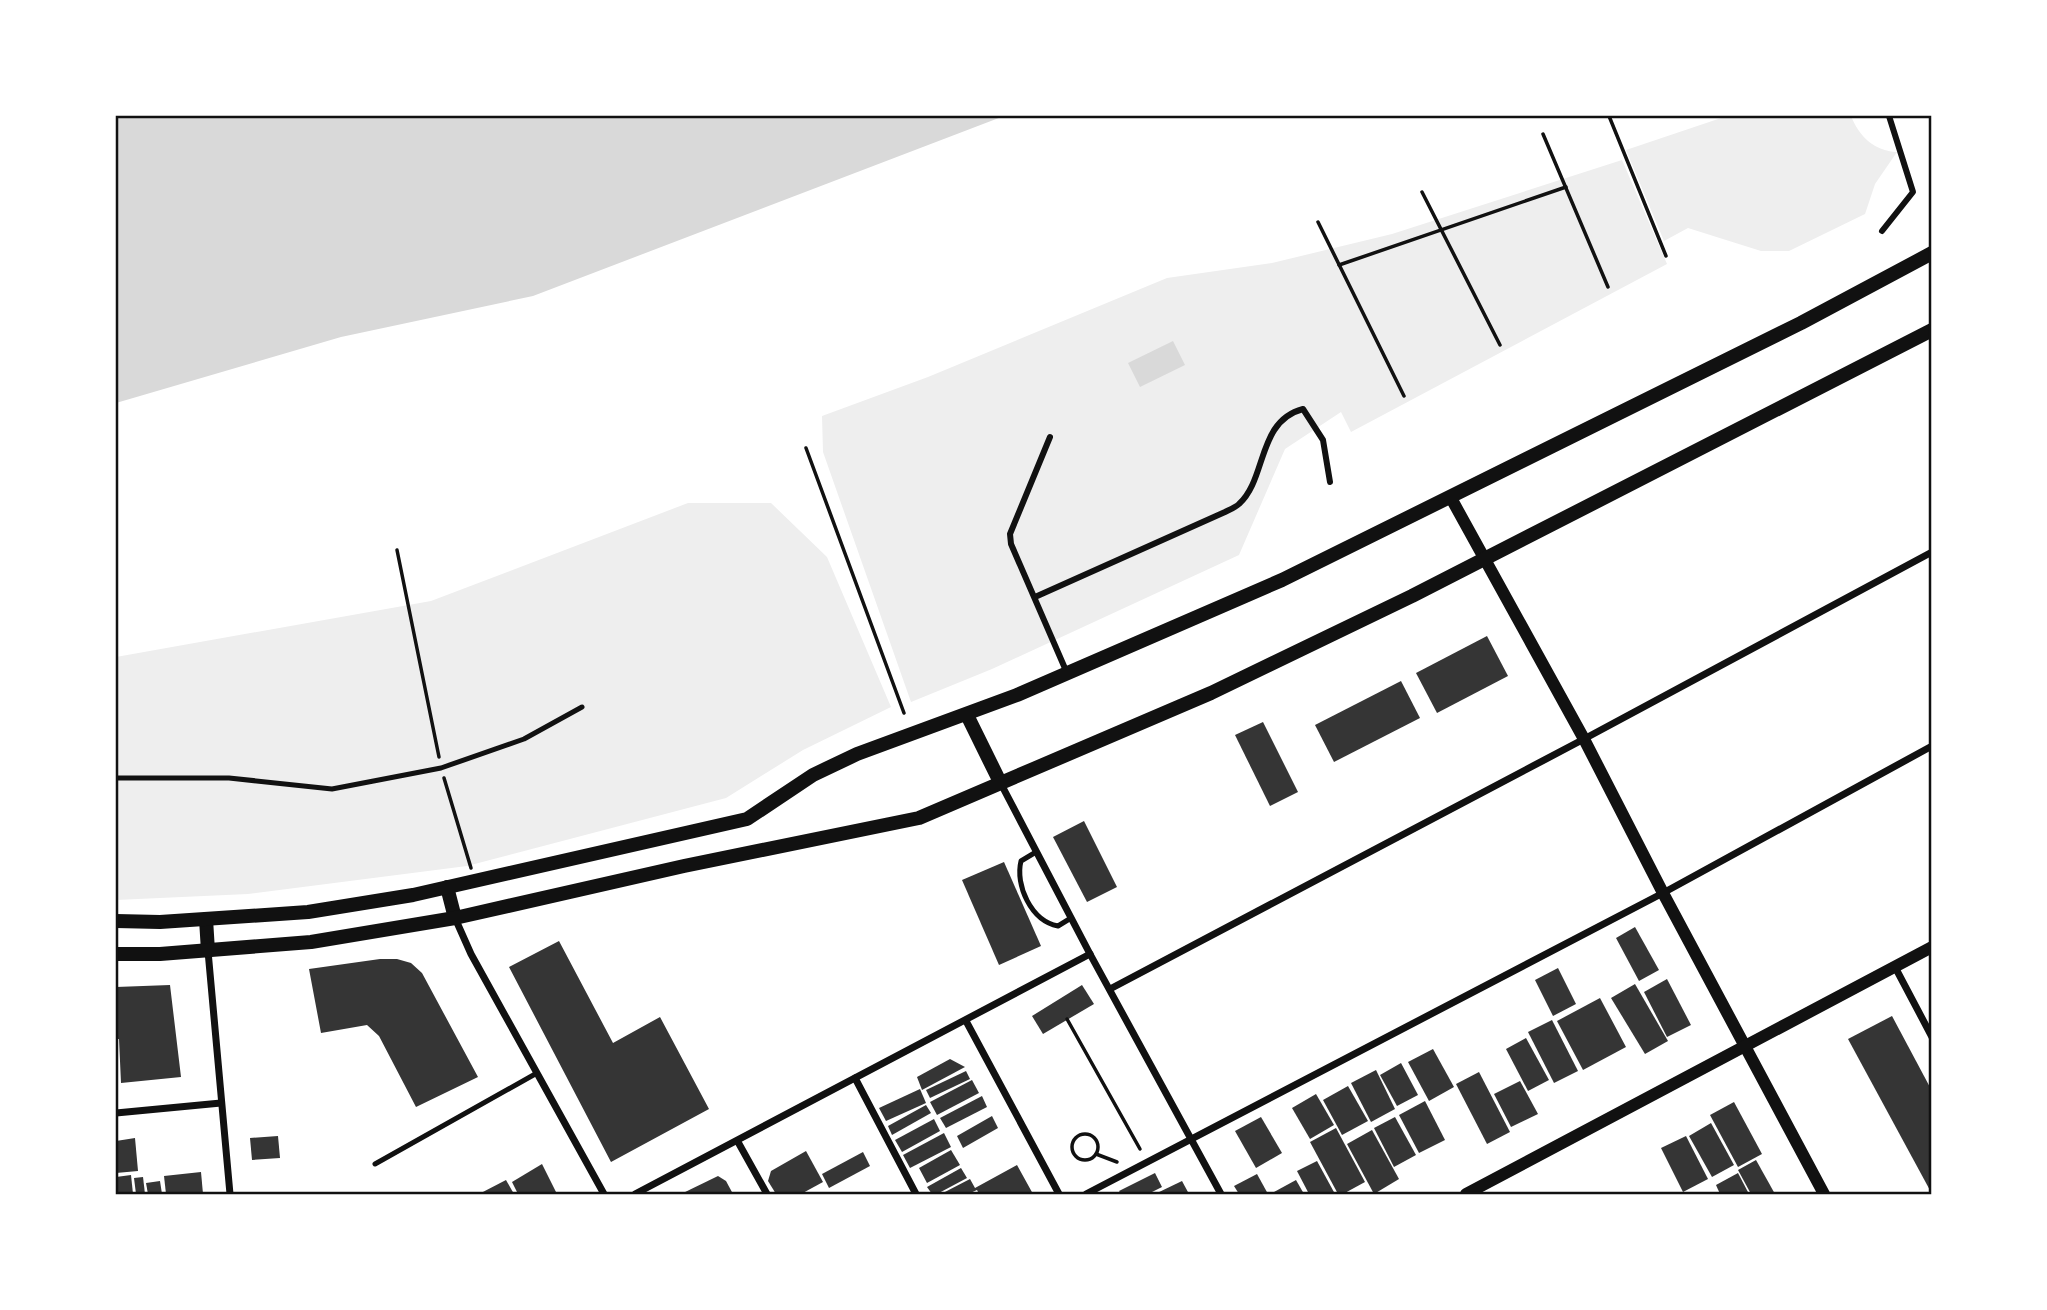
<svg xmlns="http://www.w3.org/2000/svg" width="2047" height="1310" viewBox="0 0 2047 1310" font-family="'IBM Plex Sans',sans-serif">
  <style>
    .green { fill: #eee }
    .water { fill: #d9d9d9 }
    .building { fill: #353535 }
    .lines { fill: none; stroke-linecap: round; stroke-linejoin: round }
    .path { stroke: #111; stroke-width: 3.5 }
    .service { stroke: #111; stroke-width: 5 }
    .pedestrian { stroke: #111; stroke-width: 6 }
    .minor { stroke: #111; stroke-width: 7 }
    .tertiary { stroke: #111; stroke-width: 12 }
    .secondary { stroke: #111; stroke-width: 14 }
    .neatline { fill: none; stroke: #111; stroke-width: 2.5 }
  </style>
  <rect width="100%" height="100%" fill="#fff"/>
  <g class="green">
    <path d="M1727,116H1851C1859,136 1874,151 1897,152L1875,184L1865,214L1789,251H1761L1688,228L1664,241L1626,150Z"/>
    <path d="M1622,160L1667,264L1351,432L1341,412L1285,449L1239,555L992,669L911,702L823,452L822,416L928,377L1167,278L1272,263L1392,234Z"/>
    <path d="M688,503H771L827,557L891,707L803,750L726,798L467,866L248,894L116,900V657L431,601Z"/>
  </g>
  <g class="water">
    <path d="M116,116H1004L533,296L341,337L116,403Z"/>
    <path d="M1173,341L1185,365L1140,387L1128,363Z"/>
  </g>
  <g class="building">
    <path d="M1487,636L1508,676L1437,713L1416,673Z"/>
    <path d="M1401,681L1420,718L1334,762L1315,725Z"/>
    <path d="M1263,722L1298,792L1270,806L1235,735Z"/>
    <path d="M1084,821L1117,887L1087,902L1053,837Z"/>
    <path d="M1004,862L1041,946L999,965L962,880Z"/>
    <path d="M1635,927L1659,970L1639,981L1616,938Z"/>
    <path d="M559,941L613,1043L660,1017L709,1109L611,1162L509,967Z"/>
    <path d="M380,959H397L411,963L422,973L478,1077L416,1107L379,1036L367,1025L321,1033L309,969Z"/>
    <path d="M1558,968L1576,1004L1553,1016L1535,980Z"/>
    <path d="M1667,979L1691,1025L1667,1037L1644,992Z"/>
    <path d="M1635,984L1668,1041L1645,1054L1611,998Z"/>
    <path d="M170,985L181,1077L121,1083L119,1039H116V987Z"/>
    <path d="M1082,985L1094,1004L1043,1034L1032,1016Z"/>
    <path d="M1600,998L1626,1047L1583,1070L1557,1021Z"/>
    <path d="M1892,1016L1932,1091V1194L1848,1039Z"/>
    <path d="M1552,1020L1578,1071L1554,1083L1528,1032Z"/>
    <path d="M1526,1038L1549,1080L1528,1091L1506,1049Z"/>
    <path d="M1433,1049L1454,1087L1429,1101L1408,1062Z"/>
    <path d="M950,1059L965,1067L922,1090L917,1077Z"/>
    <path d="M1401,1063L1418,1095L1397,1106L1380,1075Z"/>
    <path d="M1376,1070L1395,1109L1371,1122L1351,1083Z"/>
    <path d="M966,1071L970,1079L930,1098L926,1090Z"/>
    <path d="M1479,1072L1510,1132L1487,1144L1456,1084Z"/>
    <path d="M972,1080L979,1093L937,1115L930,1102Z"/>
    <path d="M1520,1081L1538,1114L1511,1127L1494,1094Z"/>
    <path d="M1348,1086L1368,1121L1342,1135L1323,1100Z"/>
    <path d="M920,1089L926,1103L886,1121L879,1108Z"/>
    <path d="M1316,1094L1334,1125L1310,1139L1292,1108Z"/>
    <path d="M982,1096L987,1107L946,1128L940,1118Z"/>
    <path d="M1425,1101L1445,1140L1419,1153L1399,1115Z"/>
    <path d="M1734,1102L1762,1154L1738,1167L1710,1115Z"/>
    <path d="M926,1105L931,1113L892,1135L888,1126Z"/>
    <path d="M992,1116L998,1128L963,1148L957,1136Z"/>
    <path d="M1261,1117L1282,1153L1256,1168L1235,1131Z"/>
    <path d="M1395,1117L1416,1155L1394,1167L1374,1128Z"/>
    <path d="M934,1119L940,1131L902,1152L895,1140Z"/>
    <path d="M1711,1123L1734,1165L1712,1177L1689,1136Z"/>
    <path d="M1336,1128L1365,1182L1343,1194H1338L1310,1142Z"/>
    <path d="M1372,1130L1399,1179L1374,1194L1347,1144Z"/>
    <path d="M944,1133L951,1147L910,1168L903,1155Z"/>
    <path d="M278,1136L280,1158L252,1160L250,1138Z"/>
    <path d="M1686,1136L1708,1179L1683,1192L1661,1148Z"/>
    <path d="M135,1138L138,1171L116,1173V1141Z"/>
    <path d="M951,1150L960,1165L927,1183L919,1168Z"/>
    <path d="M806,1151L823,1182L801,1194H776L768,1181L771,1171Z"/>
    <path d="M863,1152L870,1166L829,1188L822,1174Z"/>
    <path d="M1756,1160L1775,1194H1751L1738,1170Z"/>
    <path d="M1317,1161L1335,1194H1309L1297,1171Z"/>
    <path d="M542,1164L557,1194H518L512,1182Z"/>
    <path d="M1017,1165L1033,1194H979L977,1190L968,1194H941L970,1179L975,1188Z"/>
    <path d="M961,1168L967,1178L937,1194H932L927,1187Z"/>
    <path d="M201,1172L203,1194H166L164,1176Z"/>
    <path d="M1155,1173L1162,1187L1152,1192L1154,1194H1121L1119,1191Z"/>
    <path d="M1738,1173L1749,1194H1720L1716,1185Z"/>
    <path d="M1257,1174L1268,1194H1239L1234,1186Z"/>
    <path d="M131,1175L133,1194H116V1177Z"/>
    <path d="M718,1176L726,1181L733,1194H681Z"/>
    <path d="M143,1177L145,1194H136L134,1178Z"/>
    <path d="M506,1180L514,1194H479Z"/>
    <path d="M1296,1180L1304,1194H1275L1274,1192Z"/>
    <path d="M160,1181L162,1194H148L146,1183Z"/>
    <path d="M1182,1181L1189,1194H1155Z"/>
  </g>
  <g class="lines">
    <g class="path">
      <path d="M1609,116L1666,256"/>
      <path d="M1543,134L1608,287"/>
      <path d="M1422,192L1500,345"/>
      <path d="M1318,222L1404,396"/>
      <path d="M1339,265L1566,187"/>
      <path d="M806,448L904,713"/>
      <path d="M397,550L439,757"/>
      <path d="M444,778L471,868"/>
      <path d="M1067,1019L1140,1149"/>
      <circle cx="1085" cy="1147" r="13"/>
      <path d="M1096,1154L1117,1162"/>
    </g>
    <g class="service">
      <path d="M116,778H229L332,789L441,768L524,739L582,707"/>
      <path d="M1036,852L1021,861C1015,885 1031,921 1058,926L1071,918"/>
      <path d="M375,1164L537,1073"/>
    </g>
    <g class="pedestrian">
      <path d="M1882,231L1913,192L1889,116"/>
      <path d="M1050,437L1010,534L1011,544L1067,673"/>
      <path d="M1035,597L1225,512C1229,510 1236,507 1239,504C1267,479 1257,421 1303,409L1323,440L1330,482"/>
    </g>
    <g class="minor">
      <path d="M1000,782L1090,954L1221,1194"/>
      <path d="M455,918L471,954L604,1194"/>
      <path d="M208,951L230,1194"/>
      <path d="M1895,967L1932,1037"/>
      <path d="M1110,989L1584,739L1932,552"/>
      <path d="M966,1021L1059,1194"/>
      <path d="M855,1078L916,1194"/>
      <path d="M116,1113L221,1103"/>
      <path d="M738,1142L767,1194"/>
      <path d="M635,1194L1090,954"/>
      <path d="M1086,1194L1663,893L1932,746"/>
    </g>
    <g class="tertiary">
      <path d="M1451,498L1584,739L1663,893L1824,1194"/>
      <path d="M1466,1194L1932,947"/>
    </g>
    <g class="secondary">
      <path d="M967,715L1000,782"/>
      <path d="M447,887L455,918"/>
      <path d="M206,919L208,951"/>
      <path d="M116,921L160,922L308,912L413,895L747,819L813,775L857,754L1017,695L1282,580L1801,323L1932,253"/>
      <path d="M116,954H160L311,942L455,918L684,866L919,818L1211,693L1412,596L1932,330"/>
    </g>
  </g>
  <rect width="2047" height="1310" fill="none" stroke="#ffffff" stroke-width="234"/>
  <rect x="117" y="117" width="1813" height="1076" class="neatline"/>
</svg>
